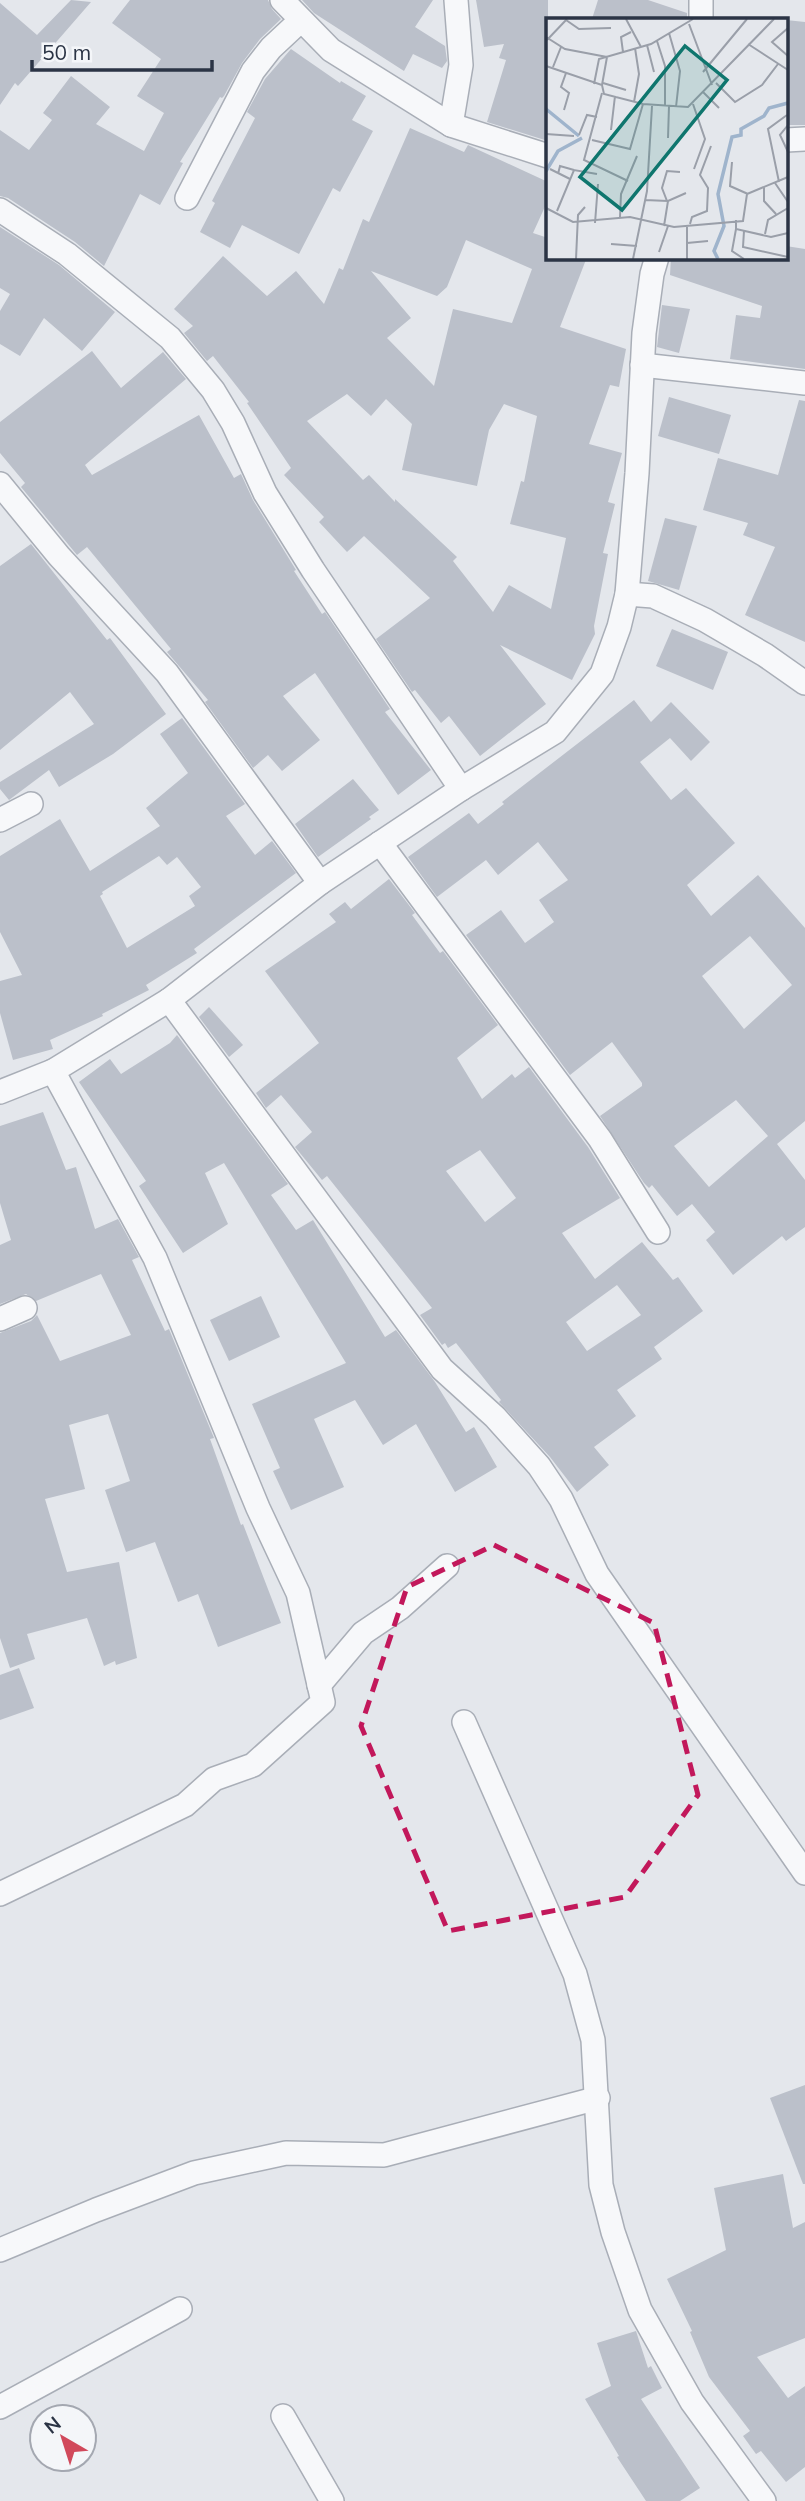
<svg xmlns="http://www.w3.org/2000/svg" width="805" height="2501" viewBox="0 0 805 2501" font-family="Mulish,sans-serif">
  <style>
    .building { fill: #bbc0ca; fill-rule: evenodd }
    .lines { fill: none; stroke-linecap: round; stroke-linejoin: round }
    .minor-casing { stroke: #a9aeb7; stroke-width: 26 }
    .minor { stroke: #f7f8fa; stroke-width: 23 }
    .marked { fill: none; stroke: #c2185b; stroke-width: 5; stroke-dasharray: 14 9; stroke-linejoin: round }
    .inset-river { fill: none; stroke: #9fb4cc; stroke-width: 3.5 }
    .inset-road { fill: none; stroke: #9a9fa9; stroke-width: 2 }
    .view { fill: #0f766e; fill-opacity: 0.15; stroke: #0f766e; stroke-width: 3.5 }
    .inset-edge { fill: none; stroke: #2b3445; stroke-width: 3.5 }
  </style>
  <rect width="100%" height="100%" fill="#e4e7ec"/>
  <g class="building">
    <path d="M71,0L91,2L18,86L15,83L0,105V3L37,35Z"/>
    <path d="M130,0H268L272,9L281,19L260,39L242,63L224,96L222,98L220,97L180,162L183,163L160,205L140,194L104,266L75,242L8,198L0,196V130L29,150L52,120L43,113L71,76L110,107L96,124L144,151L164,113L137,96L161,59L112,23Z"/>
    <path d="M302,0H433L415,27L445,46L447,61L442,68L413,54L404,71L314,13Z"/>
    <path d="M476,0H548V141L487,122L506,60L499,58L504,44L484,47Z"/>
    <path d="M598,0H648L687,13V19H592Z"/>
    <path d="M786,20L805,22V125H786Z"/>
    <path d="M291,49L340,83L341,81L366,96L352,120L373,131L340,192L333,188L299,254L242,225L230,248L200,232L215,203L212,201L255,118L247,112L265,79Z"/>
    <path d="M410,128L464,152L468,145L470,146L548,182V200L533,233L548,238V257H587L560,327L626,349L619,387L610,385L589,444L622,453L608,502L615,504L603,553L608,554L594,626L595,634L572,680L500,645L546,704L480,756L449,716L441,723L415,690L412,692L376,639L430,598L364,536L347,552L319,522L324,517L284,475L291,468L247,403L249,402L213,356L207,361L184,333L193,326L174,309L223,256L267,296L296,271L324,304L339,268L343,270L363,219L369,222ZM466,240L532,269L512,323L453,309L434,386L387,338L411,318L371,271L437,296L447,287ZM347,394L371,416L386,399L412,424L402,470L477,486L489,430L504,404L537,416L524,482L521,481L510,524L566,538L551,609L509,585L493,612L453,561L457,557L395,499V502L369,475L363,480L307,421Z"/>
    <path d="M0,227L59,265L115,312L82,351L44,318L20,356L0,344V311L10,294L0,288Z"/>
    <path d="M786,246L805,249V369L730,359L736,315L760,318L762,306L670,275L671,257H786Z"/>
    <path d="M662,305L690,309L679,353L657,347Z"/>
    <path d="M92,351L121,388L163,352L186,379L85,465L92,475L199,415L234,478L241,474L253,500L296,570L294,571L322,614L325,612L390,709L385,712L431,770L398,795L315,673L283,696L320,740L282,771L268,755L253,768L205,702L208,700L167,652L171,649L87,547L77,555L21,487L25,483L0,453V422Z"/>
    <path d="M669,397L731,415L719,454L658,436Z"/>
    <path d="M799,400L805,401V642L745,615L775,547L743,535L748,523L703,510L718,458L778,475Z"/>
    <path d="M665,518L697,526L679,590L648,581Z"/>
    <path d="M31,544L107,640L110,638L166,714L113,754L59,787L49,770L9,800L0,789V782L94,724L70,692L0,750V566Z"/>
    <path d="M672,629L728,652L713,690L656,666Z"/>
    <path d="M634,700L651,722L671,702L710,742L691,761L670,738L640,762L671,800L686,788L735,843L687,885L711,916L758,875L805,928V1121L777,1144L805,1180V1227L786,1241L782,1236L733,1275L706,1240L715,1232L692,1204L677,1216L652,1185L649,1188L644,1183L600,1116L642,1086V1083L612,1042L570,1075L466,935L501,910L525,943L554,922L539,900L568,880L538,842L498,875L486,860L437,897L408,857L469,813L478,824L504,804L502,802ZM750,936L792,985L744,1029L702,976ZM736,1100L768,1136L709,1187L674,1146Z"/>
    <path d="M182,718L245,804L226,816L255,855L272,841L296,873L194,949L197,953L146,985L149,990L102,1014L103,1016L50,1040L53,1049L13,1060L0,1013V981L22,975L0,932V856L60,819L90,871L160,826L146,808L188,773L160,734ZM159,856L167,865L177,857L201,887L189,896L195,906L127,948L100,896L103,894L102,892Z"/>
    <path d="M353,779L379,810L369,817L371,819L318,857L295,824Z"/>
    <path d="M389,879L415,913L412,915L440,953L443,951L498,1025L457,1058L482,1099L512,1074L515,1078L529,1067L588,1147L620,1198L562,1233L595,1279L642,1242L673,1280L678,1277L703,1311L654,1347L662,1359L617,1390L636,1416L594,1447L609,1465L577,1492L550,1457L499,1402L501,1400L456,1343L448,1348L445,1343L442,1345L420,1315L432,1308L327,1176L322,1180L295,1147L312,1132L281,1095L266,1108L256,1093L319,1043L265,971L336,922L329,914L345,902L351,909ZM480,1150L516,1198L485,1222L446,1171ZM617,1285L641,1315L587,1351L566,1322Z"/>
    <path d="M209,1007L243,1045L229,1057L199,1017Z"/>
    <path d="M177,1035L288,1184L271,1195L296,1230L313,1220L385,1337L396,1330L435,1382L466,1432L474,1427L497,1467L455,1492L416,1424L383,1445L355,1400L314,1419L344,1487L291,1510L273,1471L280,1468L252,1404L346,1363L224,1163L205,1173L228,1224L183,1253L139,1186L146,1181L79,1082L110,1059L121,1074L170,1043Z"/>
    <path d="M43,1112L66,1170L76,1167L95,1229L118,1219L139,1257L132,1260L165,1331L169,1329L214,1438L210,1439L241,1525L243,1524L281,1623L218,1647L198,1594L178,1602L155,1542L126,1552L105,1490L130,1481L108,1414L69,1425L85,1489L45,1499L67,1572L119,1562L137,1658L116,1665L115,1661L104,1666L87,1618L27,1634L35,1659L10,1668L0,1638V1333L31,1321L37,1315L60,1361L131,1335L101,1274L36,1301L26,1294L0,1304V1245L11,1240L0,1203V1126Z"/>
    <path d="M261,1296L280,1337L229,1361L210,1320Z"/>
    <path d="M19,1668L34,1708L0,1720V1675Z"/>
    <path d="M805,2085V2184H803L770,2098Z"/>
    <path d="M783,2174L793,2228L805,2222V2338L757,2357L788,2398L805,2386V2467L786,2482L761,2451L756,2454L743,2436L750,2431L709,2377L690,2332L692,2331L667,2279L726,2250L714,2188Z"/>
    <path d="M636,2331L648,2368L651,2366L662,2388L641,2399L700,2488L680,2501H646L617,2457L619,2456L585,2399L611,2386L597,2343Z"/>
  </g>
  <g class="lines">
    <g class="minor-casing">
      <g id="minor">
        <path d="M282,0L331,50L451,125L548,156"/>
        <path d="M701,19V0"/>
        <path d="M451,125L461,65L456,0"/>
        <path d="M786,140L805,139"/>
        <path d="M187,198L253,71L271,48L301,20"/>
        <path d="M0,210L67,254L170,338L213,390L233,423L265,493L313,570L461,789"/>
        <path d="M642,365L805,383"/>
        <path d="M0,484L59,556L167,673L320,883"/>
        <path d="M627,594L653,596L705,620L765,655L805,683"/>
        <path d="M0,820L31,804"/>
        <path d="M380,843L600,1139L658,1232"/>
        <path d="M169,1000L442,1369L495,1417L539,1466L561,1499L597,1574L805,1873"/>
        <path d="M0,1092L53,1071L169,1000L320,883L461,789L555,732L602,674L619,627L627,594L637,473L644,333L652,274L657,257"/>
        <path d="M0,1319L25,1308"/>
        <path d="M319,1685L363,1633L400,1608L447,1566"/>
        <path d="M464,1722L575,1974L593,2040L601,2185L613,2232L640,2310L692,2402L764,2501"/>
        <path d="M0,1894L185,1805L214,1779L253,1765L323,1702L298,1593L258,1508L155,1258L53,1071"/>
        <path d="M0,2250L96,2210L194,2173L286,2153L384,2155L598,2098"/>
        <path d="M0,2407L180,2309"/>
        <path d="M283,2416L332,2501"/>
      </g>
    </g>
    <use href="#minor" class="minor"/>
  </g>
  <path class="marked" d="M494,1545L654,1623L698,1795L625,1897L448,1931L361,1726L407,1587Z"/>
  <g transform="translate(546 18)">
    <rect width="242" height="242" fill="#e4e7ec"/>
    <path class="inset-river" d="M0,91L33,118M0,153L12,133L36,120M172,241L168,233L178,208L172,176L186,119L195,117V111L218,98L223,90L242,85"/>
    <path class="inset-road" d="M80,1L95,29M20,2L33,11L65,10M143,6L166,67M242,10L226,24L242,38M123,15L134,53L130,89M0,19L19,31L61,39M1,22L21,1M111,23L119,48V88M202,26L242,52M101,27L108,54M77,34L75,19L85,14M0,48L56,67L58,76L97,86L142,89L228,1M7,49L15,29M157,54L201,1M57,65L80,72M170,65L189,84L216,67L232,46M48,66L53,41L105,26L147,1M56,67L61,39M157,74L173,90M56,75L38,142L82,163M88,84L93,56L89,30M147,86L159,121L148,151M18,92L23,75L15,69L20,55M242,107L234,117L242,134M65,112L69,78M0,116L28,118M33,117L41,97L51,99M122,120L123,88M46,122L84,131L97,86M186,144L184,168L202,176M4,151L24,161M12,156L14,148L28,152M233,164L222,111L241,97M229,165L242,184M218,169V183L230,196M99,182L122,183L140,175M121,183L116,170L121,153L134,154M0,190L27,204L84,199L128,209L197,203L201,176L242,159M11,193L28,152L51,156M74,199L75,176L91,138M190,202V211L225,219L242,215M49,205L52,166M144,206L146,199L161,193L162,170L154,157L165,128M141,207V241M118,208L122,183M190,211L186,233L198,241M198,213L197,229L242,239M219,216L222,202L242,190M141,225L162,223M65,226L91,228M113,234L122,208M30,241L32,197L39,189M87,241L101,173L106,88"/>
    <path class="view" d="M139,28L181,62L76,192L34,159Z"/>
    <rect width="242" height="242" class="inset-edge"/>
  </g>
  <g transform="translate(63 2438) rotate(321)"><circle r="33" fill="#f4f6f9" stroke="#a4a8b1" stroke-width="2"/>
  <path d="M0-5L12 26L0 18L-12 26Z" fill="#d1495b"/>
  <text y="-10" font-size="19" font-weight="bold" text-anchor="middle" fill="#2b3445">N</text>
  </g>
  <path d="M32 60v10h180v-10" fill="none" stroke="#2b3445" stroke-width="3.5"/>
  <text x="42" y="60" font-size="21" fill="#2b3445" stroke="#f4f6f9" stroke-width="5" paint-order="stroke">50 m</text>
</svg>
